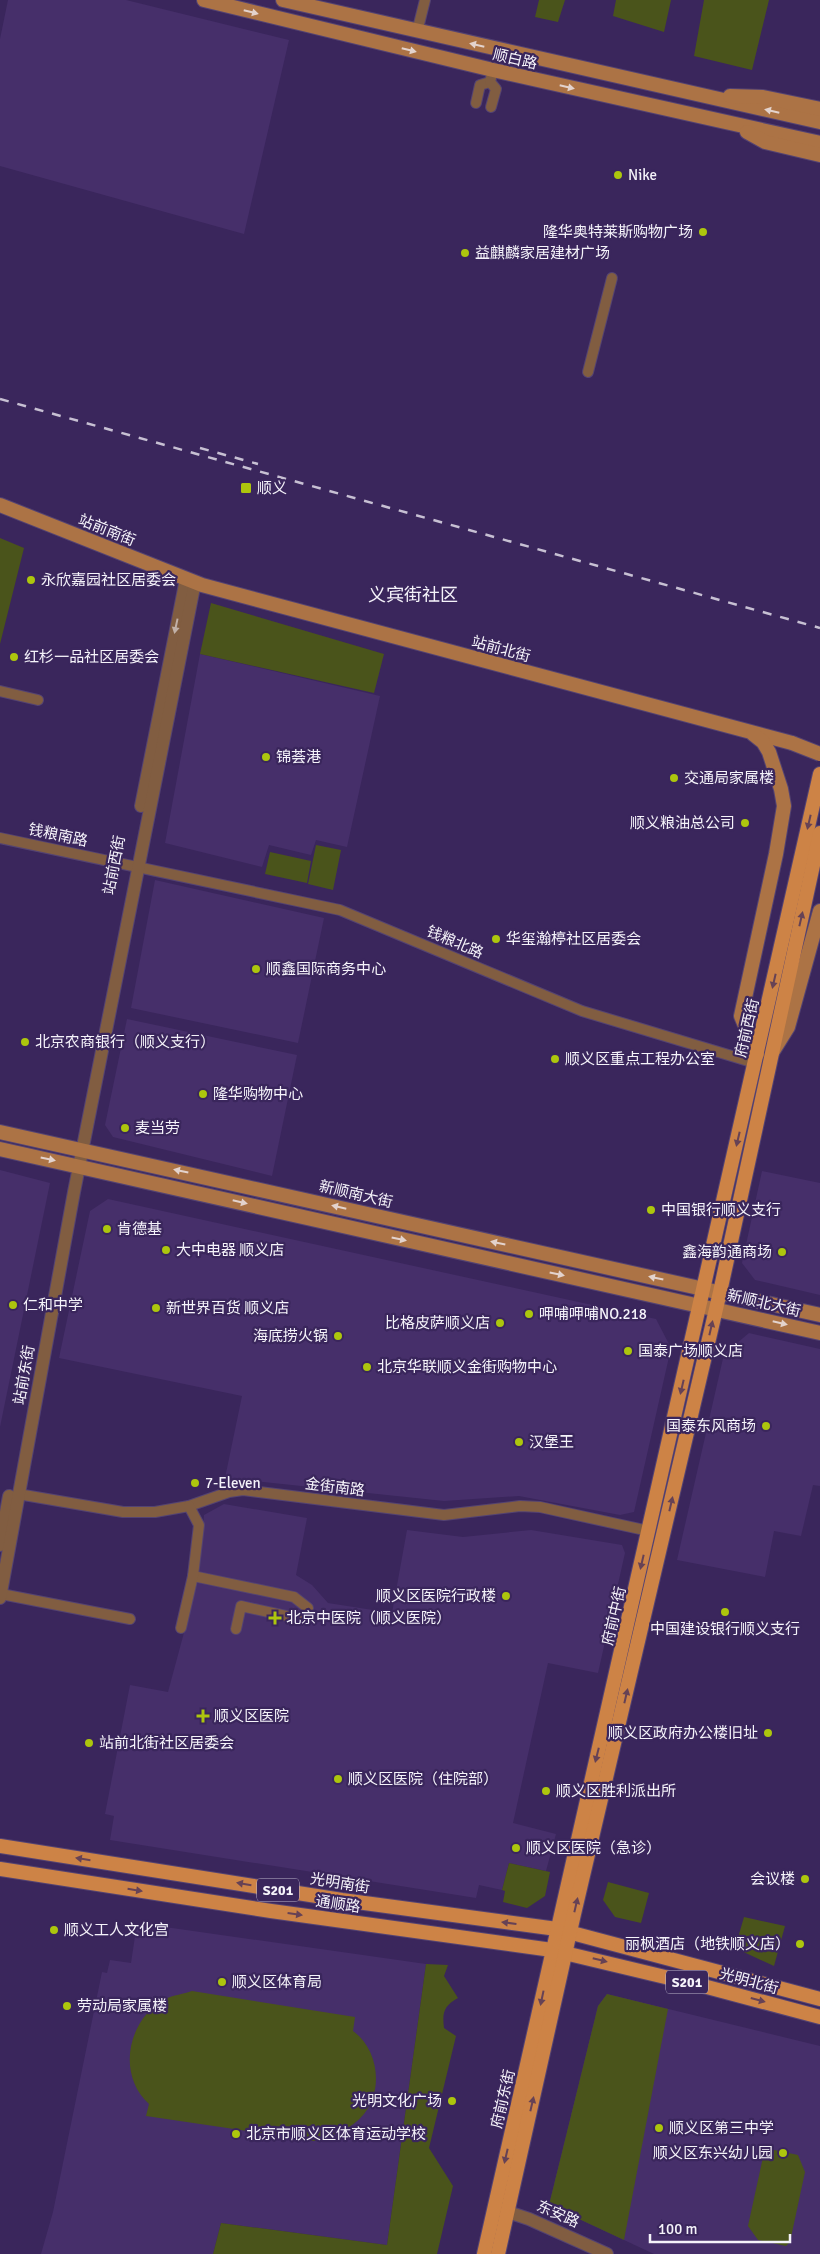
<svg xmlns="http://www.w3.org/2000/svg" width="820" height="2254" viewBox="0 0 820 2254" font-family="Signika,'Noto Sans SC',sans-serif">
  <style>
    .built { fill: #462f6a }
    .green { fill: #4a541b }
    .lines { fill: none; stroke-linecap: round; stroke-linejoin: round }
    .minor-casing { stroke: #544372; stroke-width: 12 }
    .tertiary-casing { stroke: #544372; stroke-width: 14 }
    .secondary-casing { stroke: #544372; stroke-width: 16 }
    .primary-casing { stroke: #544372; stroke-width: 16 }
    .minor { stroke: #815d41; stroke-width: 10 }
    .tertiary { stroke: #815d41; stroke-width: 12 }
    .secondary { stroke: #ac7345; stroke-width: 14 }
    .primary { stroke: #cd8346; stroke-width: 14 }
    .rail { stroke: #c7c0d3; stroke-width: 2.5; stroke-dasharray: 9 9; stroke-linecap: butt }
    .secondary-bridge-casing { stroke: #544372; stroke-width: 16; stroke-linecap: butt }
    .secondary-bridge { stroke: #ac7345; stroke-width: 14 }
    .oneway { fill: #e3d3cd }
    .oneway2 { fill: #c1b0a7 }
    .oneway3 { fill: #664255 }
    .poi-dot { fill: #adc60d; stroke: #3a265c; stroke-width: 2 }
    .labels { text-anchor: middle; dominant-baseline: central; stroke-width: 4.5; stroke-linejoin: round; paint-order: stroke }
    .shield { fill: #3a265c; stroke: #bdb6cb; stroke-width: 1 }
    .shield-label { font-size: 14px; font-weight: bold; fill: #f5f3fa }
    .street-label { font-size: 15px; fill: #f5f3fa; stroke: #3a265c }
    .poi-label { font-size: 15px; fill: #f5f3fa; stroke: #3a265c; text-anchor: start }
    .quarter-label { font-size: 18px; fill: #f5f3fa; stroke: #3a265c }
  </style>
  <rect width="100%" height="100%" fill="#3a265c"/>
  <g class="built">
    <path d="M8,0H126L289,40L244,234L0,166V39Z"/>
    <path d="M200,654L380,696L347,847L316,840L311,855L269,845L262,867L165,843Z"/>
    <path d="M155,880L324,918L298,1043L131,1008Z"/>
    <path d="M127,1019L297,1055L272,1176L113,1137L105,1125Z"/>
    <path d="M0,1170L50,1183L0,1427Z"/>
    <path d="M762,1171L820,1183V1295L755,1280L742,1263Z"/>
    <path d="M108,1199L656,1319L671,1348L634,1512L620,1515L519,1496L444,1501L225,1478L242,1396L59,1358L90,1211Z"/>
    <path d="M749,1333L820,1349V1486L813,1485L801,1536L774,1531L765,1577L677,1560L724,1354Z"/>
    <path d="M224,1504L307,1518L296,1575L312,1585L328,1603L392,1613L407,1530L463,1537L531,1530L622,1545L625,1553L598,1673L548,1663L513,1823L556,1834L546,1871L509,1863L502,1890L479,1885L476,1898L110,1840L114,1816L105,1814L130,1685L168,1692L199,1577L204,1515Z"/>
    <path d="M137,1923L426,1964L387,2245L221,2223L213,2254H41L53,2212L102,1972L107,1973L110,1960L131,1963Z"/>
    <path d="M607,1994L820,2046V2254H654L549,2205L598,2006Z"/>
  </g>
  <g class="green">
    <path d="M539,0H565L558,22L535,17Z"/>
    <path d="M616,0H671L664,32L613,16Z"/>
    <path d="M704,0H769L752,70L694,56Z"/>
    <path d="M0,538L24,548L0,644Z"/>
    <path d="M211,603L384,654L374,693L200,654Z"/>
    <path d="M316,845L341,850L333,890L308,884Z"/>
    <path d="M270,852L311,861L307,883L265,874Z"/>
    <path d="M509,1863L550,1872L545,1896L527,1908L503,1902L505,1891L502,1890Z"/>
    <path d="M608,1882L649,1893L641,1923L615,1917L603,1900Z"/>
    <path d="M744,1917L785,1926L774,1966L735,1948Z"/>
    <path d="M426,1964L448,1965L444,1976L458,1998C444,2006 442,2012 444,2028L456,2036L429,2148L453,2186L437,2254H213L221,2223L387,2245Z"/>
    <path d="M192,1991L355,2017L353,2031C378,2049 384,2089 364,2114C352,2129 331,2137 314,2141L146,2116L149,2104C116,2074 128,2019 165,1999C173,1995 184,1994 192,1991Z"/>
    <path d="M607,1994L668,2009L624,2240L549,2205L598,2006Z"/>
    <path d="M765,2148L798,2155L805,2172L790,2242L786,2246L758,2240L748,2226Z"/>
  </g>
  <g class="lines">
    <g class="minor-casing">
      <g id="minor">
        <path d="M417,32L425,0"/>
        <path d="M476,103L480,85L490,82"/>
        <path d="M491,107L496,89L490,82L493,70"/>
        <path d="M588,372L612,278"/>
        <path d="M0,691L38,700"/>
        <path d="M0,838L340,910L582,1011L755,1063"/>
        <path d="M18,1494L123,1512H155L189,1506L229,1492L243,1490L444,1515L520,1506L540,1507L649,1531"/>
        <path d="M193,1576L294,1597L308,1608L305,1620L241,1606L236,1629"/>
        <path d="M1,1594L130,1619"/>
        <path d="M181,1628L193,1576L199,1525L189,1506"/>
      </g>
    </g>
    <g class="tertiary-casing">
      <g id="tertiary">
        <path d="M141,806L186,579"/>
        <path d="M0,1545L9,1496"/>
        <path d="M0,1598L74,1192L195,582"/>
        <path d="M499,2209L529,2219L607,2254"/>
      </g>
    </g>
    <g class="secondary-casing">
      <g id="secondary">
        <path d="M204,0L493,70L820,143"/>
        <path d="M283,0L820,122"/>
        <path d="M730,96L763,97L820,109"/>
        <path d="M747,132L765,142L820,155"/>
        <path d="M0,505L202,585L792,743"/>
        <path d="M753,734L763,742L769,752L781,789L784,806L776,854L741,1016L757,1054"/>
        <path d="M773,1051L788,1027L820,911"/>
        <path d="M0,1132L820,1315"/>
        <path d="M0,1149L820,1333"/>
      </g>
    </g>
    <g class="primary-casing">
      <g id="primary">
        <path d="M0,1846L342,1900L557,1929L820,1999"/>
        <path d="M0,1869L271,1911L552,1950L707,1987L820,2017"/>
        <path d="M484,2254L820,774"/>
        <path d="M498,2254L574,1914L720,1292L820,833"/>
      </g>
    </g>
    <use href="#minor" class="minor"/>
    <use href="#tertiary" class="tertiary"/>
    <use href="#secondary" class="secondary"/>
    <use href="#primary" class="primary"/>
    <g class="rail">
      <path d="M0,399L820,628"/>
      <path d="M200,448L258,464"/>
    </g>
    <g class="secondary-bridge-casing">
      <path id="secondary-bridge" d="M792,743L820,754"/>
    </g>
    <use href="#secondary-bridge" class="secondary-bridge"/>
  </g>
  <defs><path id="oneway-solid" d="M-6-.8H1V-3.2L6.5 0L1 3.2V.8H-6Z" transform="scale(1.25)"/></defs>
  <g class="oneway">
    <use href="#oneway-solid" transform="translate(251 12) rotate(14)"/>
    <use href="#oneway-solid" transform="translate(477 45) rotate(-167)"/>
    <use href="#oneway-solid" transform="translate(409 50) rotate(14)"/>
    <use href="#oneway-solid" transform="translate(567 87) rotate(13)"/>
    <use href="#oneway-solid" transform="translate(772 111) rotate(-167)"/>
    <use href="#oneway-solid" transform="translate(48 1159) rotate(12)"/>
    <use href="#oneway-solid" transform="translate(181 1171) rotate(-168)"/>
    <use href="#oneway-solid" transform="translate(240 1202) rotate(13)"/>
    <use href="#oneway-solid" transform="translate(339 1207) rotate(-167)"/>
    <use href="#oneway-solid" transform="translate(399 1239) rotate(12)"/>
    <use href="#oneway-solid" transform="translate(498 1243) rotate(-168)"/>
    <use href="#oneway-solid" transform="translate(557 1274) rotate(12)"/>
    <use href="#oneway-solid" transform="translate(656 1278) rotate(-168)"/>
    <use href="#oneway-solid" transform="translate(780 1323) rotate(13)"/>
  </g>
  <use class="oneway2" href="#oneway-solid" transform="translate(176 626) rotate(102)"/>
  <g class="oneway3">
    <use href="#oneway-solid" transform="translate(809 822) rotate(103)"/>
    <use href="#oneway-solid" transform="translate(801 919) rotate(-77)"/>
    <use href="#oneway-solid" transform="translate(774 981) rotate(103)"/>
    <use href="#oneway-solid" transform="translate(738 1139) rotate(103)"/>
    <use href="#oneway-solid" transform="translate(711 1328) rotate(-77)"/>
    <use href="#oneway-solid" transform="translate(682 1387) rotate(103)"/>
    <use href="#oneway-solid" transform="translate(671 1504) rotate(-77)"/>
    <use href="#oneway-solid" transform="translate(642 1562) rotate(103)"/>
    <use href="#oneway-solid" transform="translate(626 1696) rotate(-77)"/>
    <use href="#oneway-solid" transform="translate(597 1755) rotate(104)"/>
    <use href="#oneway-solid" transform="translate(83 1859) rotate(-171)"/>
    <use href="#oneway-solid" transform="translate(244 1884) rotate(-170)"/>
    <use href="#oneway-solid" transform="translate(135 1890) rotate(9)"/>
    <use href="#oneway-solid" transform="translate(576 1905) rotate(-77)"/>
    <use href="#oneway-solid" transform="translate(295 1914) rotate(8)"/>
    <use href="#oneway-solid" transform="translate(509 1923) rotate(-173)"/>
    <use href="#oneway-solid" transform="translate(600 1960) rotate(14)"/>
    <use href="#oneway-solid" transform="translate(542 1998) rotate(102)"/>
    <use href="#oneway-solid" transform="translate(758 2000) rotate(15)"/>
    <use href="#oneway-solid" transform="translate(532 2104) rotate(-77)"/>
    <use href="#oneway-solid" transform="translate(506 2156) rotate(103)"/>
  </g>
  <g class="poi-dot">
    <circle cx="618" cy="175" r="5"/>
    <circle cx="703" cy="232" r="5"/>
    <circle cx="465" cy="253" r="5"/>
    <rect x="240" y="482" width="12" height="12" rx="2.5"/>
    <circle cx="31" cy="580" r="5"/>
    <circle cx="14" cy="657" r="5"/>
    <circle cx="266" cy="757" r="5"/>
    <circle cx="674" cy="778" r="5"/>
    <circle cx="745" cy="823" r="5"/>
    <circle cx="496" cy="939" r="5"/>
    <circle cx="256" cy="969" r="5"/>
    <circle cx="25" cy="1042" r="5"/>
    <circle cx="555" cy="1059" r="5"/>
    <circle cx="203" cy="1094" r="5"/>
    <circle cx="125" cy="1128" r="5"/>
    <circle cx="651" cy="1210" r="5"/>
    <circle cx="107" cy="1229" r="5"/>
    <circle cx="166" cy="1250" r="5"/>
    <circle cx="782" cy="1252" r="5"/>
    <circle cx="13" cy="1305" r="5"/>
    <circle cx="156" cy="1308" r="5"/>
    <circle cx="529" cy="1314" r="5"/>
    <circle cx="500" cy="1323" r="5"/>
    <circle cx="338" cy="1336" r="5"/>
    <circle cx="628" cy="1351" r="5"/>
    <circle cx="367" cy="1367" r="5"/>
    <circle cx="766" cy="1426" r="5"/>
    <circle cx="519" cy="1442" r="5"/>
    <circle cx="195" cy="1483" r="5"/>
    <circle cx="506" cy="1596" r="5"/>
    <circle cx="725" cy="1612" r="5"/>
    <path d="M272.5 1610.5h5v5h5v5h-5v5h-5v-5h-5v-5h5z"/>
    <path d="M200.5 1708.5h5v5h5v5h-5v5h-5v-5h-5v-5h5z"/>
    <circle cx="768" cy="1733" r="5"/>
    <circle cx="89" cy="1743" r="5"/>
    <circle cx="338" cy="1779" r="5"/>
    <circle cx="546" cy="1791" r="5"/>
    <circle cx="516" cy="1848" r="5"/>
    <circle cx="805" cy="1879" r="5"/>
    <circle cx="54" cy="1930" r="5"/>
    <circle cx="800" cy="1944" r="5"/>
    <circle cx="222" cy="1982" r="5"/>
    <circle cx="67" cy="2006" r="5"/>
    <circle cx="452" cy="2101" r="5"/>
    <circle cx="659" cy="2128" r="5"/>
    <circle cx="236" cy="2134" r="5"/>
    <circle cx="783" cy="2153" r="5"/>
  </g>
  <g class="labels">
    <g class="shield">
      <rect x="257" y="1878.5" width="42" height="23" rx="4"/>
      <rect x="666" y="1970.5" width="42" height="23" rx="4"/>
    </g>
    <g class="shield-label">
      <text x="278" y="1890">S201</text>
      <text x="687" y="1982">S201</text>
    </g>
    <g class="street-label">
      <text transform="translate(515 59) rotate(13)">顺白路</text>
      <text transform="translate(107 530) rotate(22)">站前南街</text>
      <text transform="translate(501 649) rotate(15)">站前北街</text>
      <text transform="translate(58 835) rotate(12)">钱粮南路</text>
      <text transform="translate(114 865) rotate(-79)">站前西街</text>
      <text transform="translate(455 942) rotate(23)">钱粮北路</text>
      <text transform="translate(747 1028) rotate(-77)">府前西街</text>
      <text transform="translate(356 1194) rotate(13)">新顺南大街</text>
      <text transform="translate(764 1303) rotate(13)">新顺北大街</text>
      <text transform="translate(24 1375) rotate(-80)">站前东街</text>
      <text transform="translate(335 1487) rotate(7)">金街南路</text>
      <text transform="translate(614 1616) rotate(-77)">府前中街</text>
      <text transform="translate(340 1883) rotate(9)">光明南街</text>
      <text transform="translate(338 1904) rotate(8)">通顺路</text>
      <text transform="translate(749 1981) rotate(15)">光明北街</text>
      <text transform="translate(503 2099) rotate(-77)">府前东街</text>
      <text transform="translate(558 2214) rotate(24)">东安路</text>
    </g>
    <g class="poi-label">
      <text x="628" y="175">Nike</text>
      <text x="693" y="232" text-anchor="end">隆华奥特莱斯购物广场</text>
      <text x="475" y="253">益麒麟家居建材广场</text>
      <text x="257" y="488">顺义</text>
      <text x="41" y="580">永欣嘉园社区居委会</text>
      <text x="24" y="657">红杉一品社区居委会</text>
      <text x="276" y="757">锦荟港</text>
      <text x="684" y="778">交通局家属楼</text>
      <text x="735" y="823" text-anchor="end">顺义粮油总公司</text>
      <text x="506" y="939">华玺瀚楟社区居委会</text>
      <text x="266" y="969">顺鑫国际商务中心</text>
      <text x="35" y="1042">北京农商银行（顺义支行）</text>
      <text x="565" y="1059">顺义区重点工程办公室</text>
      <text x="213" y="1094">隆华购物中心</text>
      <text x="135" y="1128">麦当劳</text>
      <text x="661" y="1210">中国银行顺义支行</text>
      <text x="117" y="1229">肯德基</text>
      <text x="176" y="1250">大中电器 顺义店</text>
      <text x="772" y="1252" text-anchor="end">鑫海韵通商场</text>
      <text x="23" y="1305">仁和中学</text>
      <text x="166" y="1308">新世界百货 顺义店</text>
      <text x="539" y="1314">呷哺呷哺NO.218</text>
      <text x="490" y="1323" text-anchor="end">比格皮萨顺义店</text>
      <text x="328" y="1336" text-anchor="end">海底捞火锅</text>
      <text x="638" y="1351">国泰广场顺义店</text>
      <text x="377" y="1367">北京华联顺义金街购物中心</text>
      <text x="756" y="1426" text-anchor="end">国泰东风商场</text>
      <text x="529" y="1442">汉堡王</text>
      <text x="205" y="1483">7-Eleven</text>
      <text x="496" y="1596" text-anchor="end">顺义区医院行政楼</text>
      <text x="286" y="1618">北京中医院（顺义医院）</text>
      <text x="725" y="1629" text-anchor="middle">中国建设银行顺义支行</text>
      <text x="214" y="1716">顺义区医院</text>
      <text x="758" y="1733" text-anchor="end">顺义区政府办公楼旧址</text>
      <text x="99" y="1743">站前北街社区居委会</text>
      <text x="348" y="1779">顺义区医院（住院部）</text>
      <text x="556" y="1791">顺义区胜利派出所</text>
      <text x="526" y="1848">顺义区医院（急诊）</text>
      <text x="795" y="1879" text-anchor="end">会议楼</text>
      <text x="64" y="1930">顺义工人文化宫</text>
      <text x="790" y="1944" text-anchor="end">丽枫酒店（地铁顺义店）</text>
      <text x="232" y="1982">顺义区体育局</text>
      <text x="77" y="2006">劳动局家属楼</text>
      <text x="442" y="2101" text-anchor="end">光明文化广场</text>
      <text x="669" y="2128">顺义区第三中学</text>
      <text x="246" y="2134">北京市顺义区体育运动学校</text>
      <text x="773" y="2153" text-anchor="end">顺义区东兴幼儿园</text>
    </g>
    <g class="quarter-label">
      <text x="413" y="595">义宾街社区</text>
    </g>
  </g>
  <path d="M650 2234v8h140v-8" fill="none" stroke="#f5f3fa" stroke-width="2.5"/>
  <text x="658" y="2234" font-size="15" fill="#f5f3fa" stroke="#3a265c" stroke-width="4" paint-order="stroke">100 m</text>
</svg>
